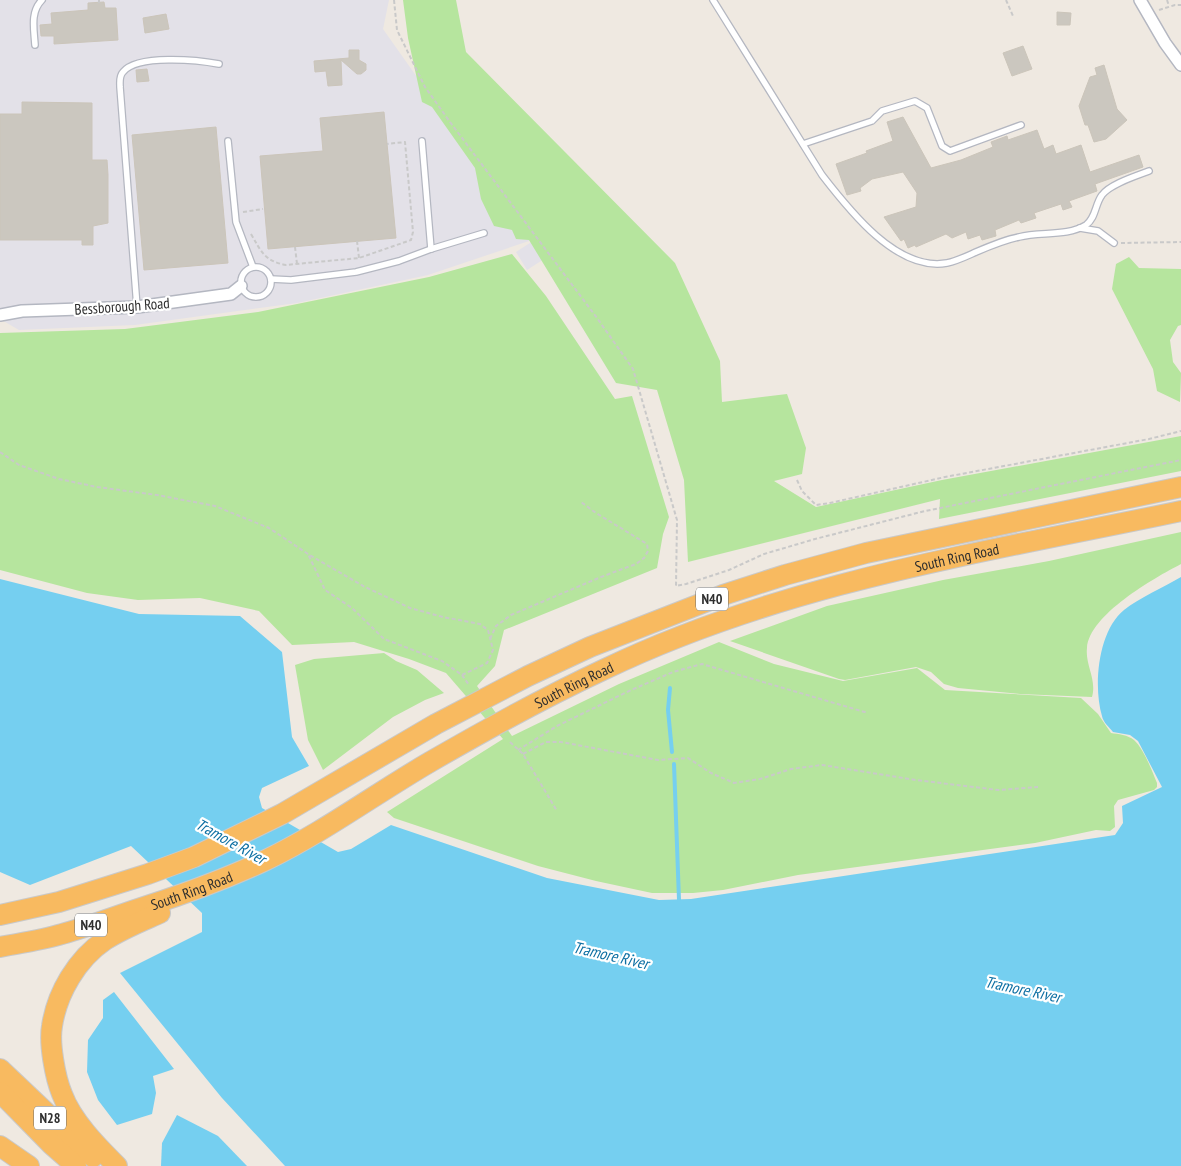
<svg xmlns="http://www.w3.org/2000/svg" width="1181" height="1166" viewBox="0 0 1181 1166" font-family="'PT Sans Narrow',sans-serif">
  <style>
    .industrial { fill: #e3e1e8 }
    .green { fill: #b6e59e }
    .water { fill: #75cff0 }
    .lines { fill: none; stroke-linecap: round; stroke-linejoin: round }
    .stream { stroke: #75cff0; stroke-width: 4 }
    .building { fill: #cbc7bf; stroke: #cbc5ba }
    .service-casing { stroke: #b4b7c1; stroke-width: 8 }
    .minor-casing { stroke: #b4b7c1; stroke-width: 14 }
    .trunk-casing { stroke: #c9c9c9; stroke-width: 22 }
    .path { stroke: #c9c9c9; stroke-width: 2; stroke-dasharray: 4 2.5; stroke-linecap: butt }
    .service { stroke: #fff; stroke-width: 5.5 }
    .minor { stroke: #fff; stroke-width: 11 }
    .trunk { stroke: #f8ba60; stroke-width: 20 }
    .labels { text-anchor: middle; dominant-baseline: central; stroke-width: 4.5; stroke-linejoin: round; paint-order: stroke }
    .shield { fill: #fff; stroke: #6d6d6d; stroke-width: 1 }
    .shield-label { font-size: 14px; font-weight: bold; fill: #2e2e2e }
    .street-label { font-size: 15px; fill: #2e2e2e; stroke: #fff }
    .water-label { font-size: 16px; font-style: italic; fill: #0d6fa3; stroke: #fff }
  </style>
  <rect width="100%" height="100%" fill="#efe9e1"/>
  <g class="industrial">
    <path d="M0,0H389L383,29L532,240L428,275L297,303L135,325L19,330L0,319Z"/>
    <path d="M533,241L544,259L527,270L516,252Z"/>
  </g>
  <g class="green">
    <path d="M403,0H456L466,52L675,263L720,361L722,402L787,394L806,448L802,474L774,481L816,507L942,480L1181,436V471L939,519L940,499L688,562L684,480L657,390L616,383L529,240L516,239L512,230L494,226L481,199L475,168L432,107L422,102L408,38Z"/>
    <path d="M512,254L546,296L615,399L632,396L669,517L663,534L657,568L504,630L495,666L477,686L512,736L619,684L719,642L774,664L843,681L917,668L945,690L1081,698L1098,714L1111,733C1118,734 1128,735 1134,740C1144,749 1152,771 1157,783V787L1154,790L1118,800L1114,806L1115,827L1110,831L1096,830L1035,843L798,875L723,890L693,893H652L596,881L538,866L394,818L387,812L503,739L446,673L409,659L354,642L292,645L259,611L200,598L138,600L87,593L0,570V333L125,329L258,312L429,277Z"/>
    <path d="M1129,257L1139,268L1181,269V325L1178,326L1170,340L1173,362L1181,373L1180,402L1157,391L1153,369L1112,289L1116,264Z"/>
    <path d="M1181,532V564C1154,578 1089,615 1087,648C1085,665 1097,679 1092,697L1020,694L958,688L944,684L931,672L916,667L845,680L839,679L730,641L827,606L943,580L1049,561Z"/>
    <path d="M384,653L396,661L417,670L444,693L425,700L393,717L323,770L308,740L295,665L314,659Z"/>
  </g>
  <g class="water">
    <path d="M1181,577V1166H285L222,1098L120,973L202,932V913L131,846L30,885L0,872V579L139,614L240,616L282,652L292,737L309,766L262,788L259,797L262,808L338,852L351,849L391,825L547,878L659,900L691,899L1115,835L1123,823L1122,806L1162,787L1138,741L1130,735L1113,732C1109,727 1103,722 1102,716C1093,686 1098,631 1124,610C1139,598 1164,587 1181,577Z"/>
    <path d="M114,992L174,1069L153,1076L156,1093L152,1114L117,1125L98,1100L87,1072L88,1040L103,1018V1000Z"/>
    <path d="M177,1115L218,1136L247,1166H161L162,1143Z"/>
  </g>
  <g class="lines">
    <g class="stream">
      <path d="M670,688L668,710L672,752"/>
      <path d="M674,764L679,900"/>
    </g>
  </g>
  <g class="building">
    <path d="M104,2L105,8H116L118,40L54,44V36H41L40,25L52,24L51,13L88,10V3Z"/>
    <path d="M1057,12L1071,13L1070,25H1057Z"/>
    <path d="M166,14L169,29L145,33L143,18Z"/>
    <path d="M1023,46L1032,69L1012,76L1003,53Z"/>
    <path d="M349,50H359V60L366,64V70L361,74H357L341,60L342,85L328,86L326,71L315,72L314,61L349,58Z"/>
    <path d="M1104,65L1117,109L1127,120L1106,139L1094,142L1088,125H1085L1079,106L1090,77L1097,75L1095,68Z"/>
    <path d="M147,69L149,81L137,82L136,70Z"/>
    <path d="M22,102L92,103V160H107L108,175V223L93,226V245H82V240H0V114H22Z"/>
    <path d="M384,112L396,238L268,249L260,156L323,151L320,118Z"/>
    <path d="M903,117L931,168L961,160L993,147L991,142L1007,136L1008,140L1037,130L1044,149L1053,145L1056,154L1081,145L1090,172L1139,155L1143,167L1095,184L1097,191L1069,201L1072,207L1063,210L1061,204L1034,213L1036,218L1021,223L1019,220L995,230L996,236L982,240L980,235L968,239L966,232L952,238L946,234L916,247L915,245L908,248L904,239L901,241L884,217L916,207L917,193L903,172L872,179L860,188L861,191L847,195L836,164L867,153L866,151L893,141L887,122Z"/>
    <path d="M216,127L228,263L144,270L132,135Z"/>
  </g>
  <g class="lines">
    <g class="service-casing">
      <g id="service">
        <path d="M713,0L822,175C849,210 897,272 947,263C957,261 967,256 976,252C990,246 1004,240 1019,237C1040,231 1066,237 1086,225C1096,218 1095,204 1102,195C1110,184 1136,176 1149,171"/>
        <path d="M35,45C34,29 30,12 42,0"/>
        <path d="M228,141L236,222L253,267"/>
        <path d="M422,141L431,249"/>
        <path d="M803,144L872,121L882,111L915,101L927,108L942,146L950,151L1021,125"/>
        <path d="M1080,228L1098,231L1114,243"/>
        <circle cx="256" cy="282" r="15"/>
        <path d="M271,279L291,280L356,272L399,261L431,249L484,233"/>
        <path d="M137,307L120,87C120,82 119,76 123,72C137,54 198,60 219,64"/>
      </g>
    </g>
    <g class="minor-casing">
      <g id="minor">
        <path d="M1140,0L1165,43L1181,65"/>
        <path d="M0,315L22,311L137,307L231,294L241,286"/>
      </g>
    </g>
    <g class="trunk-casing">
      <g id="trunk">
        <path d="M0,915L59,902L148,874L194,857L282,814L436,724L528,676L590,647L723,595L785,575L866,553L1181,487"/>
        <path id="s1" d="M0,947C21,943 42,940 62,934C91,926 119,915 147,906C187,893 228,878 266,860C324,832 375,794 430,762C487,729 545,697 605,669C786,582 986,552 1181,511"/>
        <path d="M0,1069L93,1157"/>
        <path d="M0,1092L52,1145L76,1166"/>
        <path d="M0,1146L29,1166"/>
        <path d="M117,1166C97,1146 72,1121 62,1094C55,1077 49,1043 52,1026C57,993 77,959 105,940C122,929 142,921 160,913"/>
      </g>
    </g>
    <g class="path">
      <path d="M99,0V3"/>
      <path d="M394,0L397,30L425,87L450,122L597,318L633,369L677,520L676,586L686,584L729,570L764,554L815,539L925,511L1181,460"/>
      <path d="M1006,0L1013,16"/>
      <path d="M1167,0L1169,6"/>
      <path d="M1159,10L1175,5H1181"/>
      <path d="M243,212L263,209"/>
      <path d="M251,234C261,251 264,261 286,265L359,258L411,240L413,232L405,142L387,144"/>
      <path d="M357,241L359,258"/>
      <path d="M1121,243L1181,242"/>
      <path d="M295,247L297,264"/>
      <path d="M0,452L19,465L59,479L97,487L157,495L215,506L269,528L308,554L365,587L410,608L443,617L480,624L488,630L493,650L487,663L462,675L442,661L384,639L352,608L325,590L308,554"/>
      <path d="M797,480L802,491L816,505L830,503L945,477L1149,439L1181,431"/>
      <path d="M490,639L496,626L511,615L601,577L636,564L644,558L648,551L647,544L596,513L581,502"/>
      <path d="M462,675L469,685"/>
      <path d="M510,742L523,754L557,811"/>
      <path d="M518,750L557,726L629,691L673,672L702,664L868,713"/>
      <path d="M523,754L546,742H561L658,760L688,758L711,773L734,783L760,779L791,769L822,765L916,780L998,790L1038,787"/>
    </g>
    <use href="#service" class="service"/>
    <use href="#minor" class="minor"/>
    <use href="#trunk" class="trunk"/>
  </g>
  <g class="labels">
    <g class="shield">
      <rect x="696" y="587.5" width="32" height="23" rx="4"/>
      <rect x="75" y="913.5" width="32" height="23" rx="4"/>
      <rect x="34" y="1106.5" width="32" height="23" rx="4"/>
    </g>
    <g class="shield-label">
      <text x="712" y="599">N40</text>
      <text x="91" y="925">N40</text>
      <text x="50" y="1118">N28</text>
    </g>
    <g class="street-label">
      <text transform="translate(122 306) rotate(-4)">Bessborough Road</text>
      <text stroke="none"><textPath href="#s1" startOffset="1040">South Ring Road</textPath></text>
      <text stroke="none"><textPath href="#s1" startOffset="635">South Ring Road</textPath></text>
      <text stroke="none"><textPath href="#s1" startOffset="200">South Ring Road</textPath></text>
    </g>
    <g class="water-label">
      <text transform="translate(231 841) rotate(29)">Tramore River</text>
      <text transform="translate(611 955) rotate(13)">Tramore River</text>
      <text transform="translate(1023 989) rotate(12)">Tramore River</text>
    </g>
  </g>
</svg>
